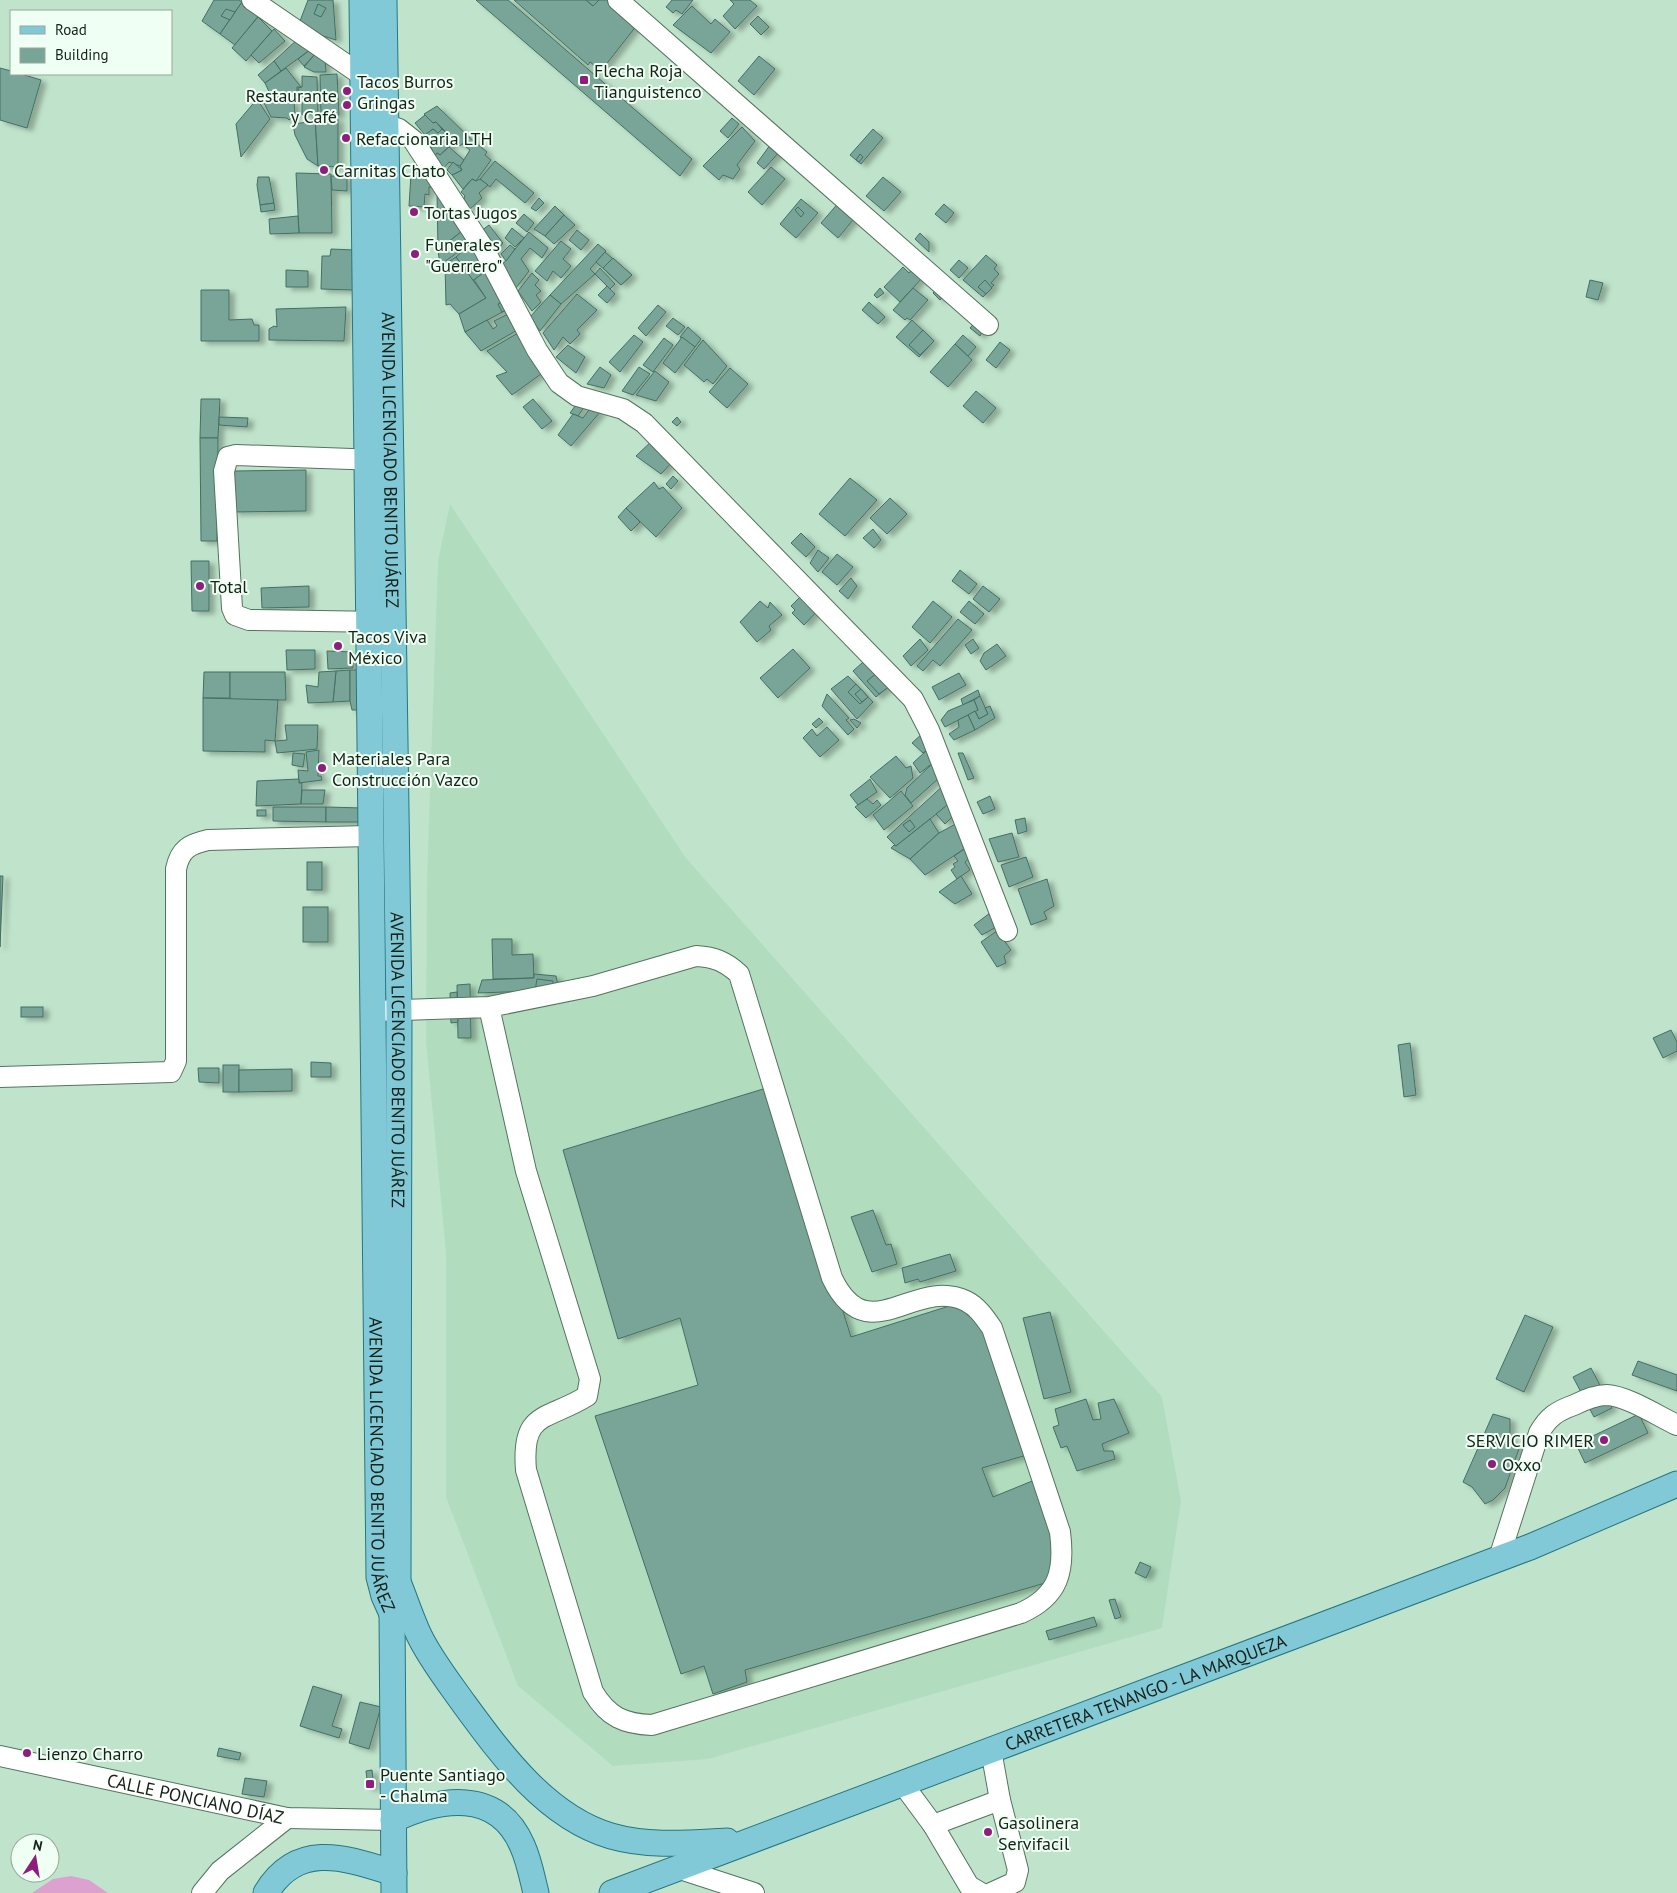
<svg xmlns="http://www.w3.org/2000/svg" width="1677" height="1893" viewBox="0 0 1677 1893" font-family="'PT Sans',sans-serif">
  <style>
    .built { fill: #b1ddbe }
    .green { fill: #dca1cf }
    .building { fill: #79a598; stroke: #446f63; filter: url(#shadow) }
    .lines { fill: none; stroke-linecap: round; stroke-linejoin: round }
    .minor-casing { stroke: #53745d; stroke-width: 22 }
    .major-casing { stroke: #257783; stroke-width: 27 }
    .minor { stroke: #fff; stroke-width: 20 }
    .major { stroke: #82c9d7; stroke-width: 25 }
    .poi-dot { fill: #8e1d7e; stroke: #f0fff4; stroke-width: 2 }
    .labels { text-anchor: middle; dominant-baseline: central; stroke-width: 4; stroke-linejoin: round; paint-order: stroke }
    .poi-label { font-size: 18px; fill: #142218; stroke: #f0fff4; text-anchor: start }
    .street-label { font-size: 18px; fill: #142218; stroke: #f0fff4 }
  </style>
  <defs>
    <filter id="shadow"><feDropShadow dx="5.5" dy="3" stdDeviation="2.5" flood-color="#0004"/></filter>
  </defs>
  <rect width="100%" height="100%" fill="#c0e4cb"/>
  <path class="built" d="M450,504L686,858L1162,1397L1181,1501L1162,1628L708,1759L613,1766L518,1686L446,1497V1253L426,1042L427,879L438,561Z"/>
  <path class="green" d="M71,1876L89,1880L108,1893H32L53,1879Z"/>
  <g class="building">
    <path d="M214,0H239L242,2L220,34L202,21Z"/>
    <path d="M308,0H333L336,40L323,36L300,21Z"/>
    <path d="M476,0H508L692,159L680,176Z"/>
    <path d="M514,0H586L593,6L599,0H609L637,25L601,71L590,62L588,65Z"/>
    <path d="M586,0H599L593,6Z"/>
    <path d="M672,0H693L682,14L676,10L673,13L666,7Z"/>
    <path d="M730,0H750L757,6L735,29L723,16L734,4Z"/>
    <path d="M242,2L260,14L235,45L220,34Z"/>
    <path d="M318,4L326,8L321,17L314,14Z"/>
    <path d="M692,6L711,24L715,19L730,32L711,53L673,25Z"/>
    <path d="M226,9L235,12L230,20L221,16Z"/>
    <path d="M758,16L769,27L761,35L750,24Z"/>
    <path d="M258,17L272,31L246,61L232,48Z"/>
    <path d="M274,29L285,41L259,63L251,55Z"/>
    <path d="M299,38L314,47L281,71L274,61Z"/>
    <path d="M314,47L318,51L304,66L298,59Z"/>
    <path d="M316,53L325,59L326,72H314L304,67Z"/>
    <path d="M759,56L775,69L754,95L738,81Z"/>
    <path d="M274,61L281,71L265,83L258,75Z"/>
    <path d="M0,68L11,71V74H21L41,80L27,128L0,120Z"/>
    <path d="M286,68L301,87H297V97L277,98L275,96L272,98L265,83Z"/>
    <path d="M337,74L339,115H321L320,75Z"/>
    <path d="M302,76L317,77L318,114L302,115V97H299L298,88L302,87Z"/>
    <path d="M257,99L270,119L241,157L236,124Z"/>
    <path d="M263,101H294L295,115L289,120L287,118L271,117Z"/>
    <path d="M437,106L469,137L460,146L436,122L433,123L424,114Z"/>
    <path d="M425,115L433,123L436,122L442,129L438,133L433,129L425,135L415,123Z"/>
    <path d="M315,117L318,166L307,159L295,135L293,124L308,122Z"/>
    <path d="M315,117L338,119V167L318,166Z"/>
    <path d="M732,118L739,124L728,138L720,131Z"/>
    <path d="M742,127L755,141L737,165L740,169L733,179L723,175L719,180L703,166Z"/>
    <path d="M433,129L438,133L442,129L455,141L440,155L437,153L435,156L425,135Z"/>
    <path d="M873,129L883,138L861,164L850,155Z"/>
    <path d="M469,137L487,152L485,155L491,160L476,181L472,179L463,189L452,175L462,170L460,166L470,150L462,144Z"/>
    <path d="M773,141L782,149L764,169L757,163Z"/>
    <path d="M449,147L464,160L460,166L449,162L443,169L435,156L437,153L440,155Z"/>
    <path d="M860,154L863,157L859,162L856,160Z"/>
    <path d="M495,161L534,193L525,203L496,179L490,187L480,179Z"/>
    <path d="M453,162L462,170L452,175L447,170Z"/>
    <path d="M771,167L785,179L762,205L748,192Z"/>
    <path d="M430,169L440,188L429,187V195L425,194L424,207L409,206L411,174Z"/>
    <path d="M296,173L331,174L332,233H299Z"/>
    <path d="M331,176H347V191L332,190Z"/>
    <path d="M258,177H269L274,203L260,205L257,185Z"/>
    <path d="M883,177L901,192L884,211L866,196Z"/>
    <path d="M472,179L476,181L480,179L488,185L479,193L482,198L469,210L463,201L465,196L461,192Z"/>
    <path d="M437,192L466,228L438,250Z"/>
    <path d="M539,198L544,203L536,211L531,208Z"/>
    <path d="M801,199L818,213L796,238L780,224Z"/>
    <path d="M841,200L858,214L838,238L821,223Z"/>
    <path d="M274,203L275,210L261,212L260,205Z"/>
    <path d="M944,204L954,213L946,223L935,214Z"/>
    <path d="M555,206L564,215L545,236L534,229Z"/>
    <path d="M798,207L804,213L801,217L795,210Z"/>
    <path d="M524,214L534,223L527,232L516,223Z"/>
    <path d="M564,215L575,225L554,244L545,236Z"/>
    <path d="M298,216L299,233L270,234L269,219Z"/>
    <path d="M489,225L503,243L495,254L481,231Z"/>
    <path d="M466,228L475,240L440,265L438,250Z"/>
    <path d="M512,228L524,238L515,247L505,238Z"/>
    <path d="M577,230L589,240L581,250L569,240Z"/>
    <path d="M529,232L548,248L542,258L530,248L521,259L529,271L516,288L502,265Z"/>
    <path d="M920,233L929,242V252L915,239Z"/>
    <path d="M475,240L491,268L472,281L456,257Z"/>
    <path d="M561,241L571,249L563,259L571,266L561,278L553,271L547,281L535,271Z"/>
    <path d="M598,244L606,251L590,269L595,274L561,304L550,295Z"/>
    <path d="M510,245L515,249L506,261L501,254Z"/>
    <path d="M331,249L354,250L353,290L321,289L322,256H330Z"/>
    <path d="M605,252L632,275L621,285L596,262Z"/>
    <path d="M986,255L997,265L994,269L999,274L991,283L994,285L983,297L963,280Z"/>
    <path d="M456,257L486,298L459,314L450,304L446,305L445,264Z"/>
    <path d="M613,258L632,275L621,285L603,268Z"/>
    <path d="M959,260L968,268L959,278L950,270Z"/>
    <path d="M903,267L909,273L913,268L923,277L900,302L884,287Z"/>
    <path d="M600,268L615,284L610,289L595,274Z"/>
    <path d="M286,270L308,271V287H286Z"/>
    <path d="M487,270L510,308L465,332L459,314L486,298L474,280Z"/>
    <path d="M532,273L539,280L535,285L541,291L536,295L541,302L532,311L518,291Z"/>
    <path d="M985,280L992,288L986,294L978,287Z"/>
    <path d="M1590,280L1603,283L1598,300L1586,297Z"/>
    <path d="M607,286L615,294L607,303L598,295Z"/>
    <path d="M880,288L884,293L877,298L874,295Z"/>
    <path d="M913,288L928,300L910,320L907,318L905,320L893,310Z"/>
    <path d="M201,290H229V320L252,319L254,325H259V341H201Z"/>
    <path d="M936,290L943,296L940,300L933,293Z"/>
    <path d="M577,294L597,310L577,330L580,334L570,344L563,337L554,350L543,333Z"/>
    <path d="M550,295L561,304L540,331L530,317Z"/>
    <path d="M505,300L510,308L502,312L498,304Z"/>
    <path d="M869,302L885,317L878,324L862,310Z"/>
    <path d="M658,305L666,312L646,336L638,328Z"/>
    <path d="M346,307L344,341L269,340V329L274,326L277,327L276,309Z"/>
    <path d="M512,312L519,329L481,351L465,332L487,320L493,329L497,326L494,321Z"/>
    <path d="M673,318L685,327L678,335L666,326Z"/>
    <path d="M912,320L934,341L919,357L896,337Z"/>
    <path d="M977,320L983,330L980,336L970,328Z"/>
    <path d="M688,327L701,339L695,347L680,337Z"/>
    <path d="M525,329L542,365L541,374L512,395L496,376L507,372L487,351Z"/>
    <path d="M923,330L934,341L920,355L909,345Z"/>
    <path d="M634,335L643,342L620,372L609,362Z"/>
    <path d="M963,335L976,347L968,356L955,344Z"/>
    <path d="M682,337L695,347L675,373L663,363Z"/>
    <path d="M664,338L673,345L653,372L643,365Z"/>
    <path d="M703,340L727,366L713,384L707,379L704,382L684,365Z"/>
    <path d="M1000,342L1010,350L996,368L986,360Z"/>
    <path d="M955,344L972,360L948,387L930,372Z"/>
    <path d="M568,345L585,357L576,373L556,357Z"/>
    <path d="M600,367L611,375L604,388L587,384Z"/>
    <path d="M639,367L650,374L633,395L622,391Z"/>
    <path d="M730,368L748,384L727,408L709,392Z"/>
    <path d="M655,371L669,382L656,401L636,395Z"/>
    <path d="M976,391L996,408L983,423L963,406Z"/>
    <path d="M201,399H220L218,438H200Z"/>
    <path d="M533,399L552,421L542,429L523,407Z"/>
    <path d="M578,402L585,406L578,416L570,413Z"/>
    <path d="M591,407L601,411L571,446L558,435L573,414L583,418Z"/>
    <path d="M219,417L248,418L247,427L219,425Z"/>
    <path d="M677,417L681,422L677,426L672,422Z"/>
    <path d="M200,438H218L217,541H201Z"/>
    <path d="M655,438L675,459L661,474L636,456Z"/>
    <path d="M306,470V511L233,512V471Z"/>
    <path d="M673,476L678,481L671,489L666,484Z"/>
    <path d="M850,478L877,500L845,536L819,514Z"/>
    <path d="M654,482L659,489L663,487L682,508L656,537L626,508Z"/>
    <path d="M890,498L907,514L887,534L870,518Z"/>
    <path d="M626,508L640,522L631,531L618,517Z"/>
    <path d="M873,529L881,540L874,548L863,538Z"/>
    <path d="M801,533L815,547L806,557L791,543Z"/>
    <path d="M818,550L829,558L818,572L810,563Z"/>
    <path d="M837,554L853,567L837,585L822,572Z"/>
    <path d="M191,561H209V611H192Z"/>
    <path d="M960,570L977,584L969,594L952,581Z"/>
    <path d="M851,578L857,586L848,599L839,591Z"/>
    <path d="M309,586V607L262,608L261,588Z"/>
    <path d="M983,586L1000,599L989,612L973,599Z"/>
    <path d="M805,592L821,607L804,625L792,613L795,610L791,606Z"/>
    <path d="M760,601L768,608L770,602L782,615L769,626L771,630L757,642L740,622Z"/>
    <path d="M933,601L952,617L930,643L912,627Z"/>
    <path d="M969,601L984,614L975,624L960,612Z"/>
    <path d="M958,619L972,630L940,666L933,660L923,671L917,666Z"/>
    <path d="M920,639L928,650L911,666L903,656Z"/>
    <path d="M973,639L979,648L971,654L965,645Z"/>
    <path d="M997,644L1006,656L986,670L980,661L984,653Z"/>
    <path d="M793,649L810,668L778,698L760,678Z"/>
    <path d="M286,650H315V669L287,670Z"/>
    <path d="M327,651L353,652V668L328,669Z"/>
    <path d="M870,656L893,683L876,697L853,671Z"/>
    <path d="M350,670V701L333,702L336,671Z"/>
    <path d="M350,670H362V710H352L350,701Z"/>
    <path d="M336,671L333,702L308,703L306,685L318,687L319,672Z"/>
    <path d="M204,672H230V698H203Z"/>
    <path d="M230,672H285L286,700H230Z"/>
    <path d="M878,672L890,686L879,694L867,681Z"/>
    <path d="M959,673L966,685L939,700L932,687Z"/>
    <path d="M848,676L873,702L857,719L831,689Z"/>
    <path d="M856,684L868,697L860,704L848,692Z"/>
    <path d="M861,689L868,697L862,702L855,694Z"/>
    <path d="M978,690L980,696L963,705L961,699Z"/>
    <path d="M827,694L849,718L846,720L854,729L848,735L822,706Z"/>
    <path d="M980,696L988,714L979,719L975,711L978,710L974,700Z"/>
    <path d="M203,698L278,700L275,741L265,740V752L203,751Z"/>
    <path d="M974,700L978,710L945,727L941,720L948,711Z"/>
    <path d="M990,706L995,718L975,730L968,715L975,711L979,719L988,714L985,708Z"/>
    <path d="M968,715L975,730L954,740L949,734L959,727L958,720Z"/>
    <path d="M819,718L823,722L816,728L812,724Z"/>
    <path d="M854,719L861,723L857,728L850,720Z"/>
    <path d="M285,725H318L317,749L277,753L275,741L287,740Z"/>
    <path d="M827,727L839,740L820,757L803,738L812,729L817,736Z"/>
    <path d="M923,733L929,748L923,753L912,743Z"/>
    <path d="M319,750L318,776H321L322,780L299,783L298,770L308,771L306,752Z"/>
    <path d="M926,751L934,762L920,773L913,763Z"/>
    <path d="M293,753L305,754L303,767L292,765Z"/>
    <path d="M958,753H963L974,778L968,780Z"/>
    <path d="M896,756L906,768L911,766L913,778L890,798L870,777Z"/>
    <path d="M934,762L939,778L911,803L905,795L907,788Z"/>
    <path d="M299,779V783H302L301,804L256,806L257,781Z"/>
    <path d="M870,779L877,792L858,805L850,795Z"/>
    <path d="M946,783L954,800L896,846L887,837Z"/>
    <path d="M302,790H325L323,804H301Z"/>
    <path d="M901,791L913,806L884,830L873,815Z"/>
    <path d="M990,796L995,809L983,814L977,802Z"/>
    <path d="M867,799L873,804L877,800L881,805L866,818L855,807Z"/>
    <path d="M947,805L952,817L945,824L936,814Z"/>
    <path d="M273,807H326V822L273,821Z"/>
    <path d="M326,807L363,808V822H326Z"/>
    <rect x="257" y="810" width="9" height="6"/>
    <path d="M1025,818L1027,831L1018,834L1015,820Z"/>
    <path d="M930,819L939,833L910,859L891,848L894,845L896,846Z"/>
    <path d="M910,820L915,827L909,832L903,825Z"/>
    <path d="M961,821L970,845L925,875L910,859L939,833Z"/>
    <path d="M1012,833L1019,857L998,862L989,839Z"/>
    <path d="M966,848L971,857L965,862L970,870L957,879L951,870L955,867L953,864L958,861L954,856Z"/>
    <path d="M1026,857L1033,877L1009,887L1001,865Z"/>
    <rect x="307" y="862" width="15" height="28"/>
    <path d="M0,876H3L0,947Z"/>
    <path d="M961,876L972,894L955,904L939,892Z"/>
    <path d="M1047,879L1054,906L1044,912L1047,919L1031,925L1018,889Z"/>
    <rect x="303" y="907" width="25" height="35"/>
    <path d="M990,913L998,926L982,935L974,925Z"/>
    <path d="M1001,928L1000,935L1011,950L1004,956L1006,963L997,967L981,942Z"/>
    <path d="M492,939H512V955L533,954L534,978L493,979Z"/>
    <path d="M534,974L556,976L559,990L478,993L482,980L534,978Z"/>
    <path d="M537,979L553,981V990L535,991Z"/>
    <path d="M470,984L471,1038H458L457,985Z"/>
    <path d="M457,992L458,1022L451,1023L450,993Z"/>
    <rect x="21" y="1007" width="22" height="10"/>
    <path d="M1671,1030L1677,1042V1051L1663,1058L1653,1038Z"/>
    <path d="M1410,1043L1416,1095L1404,1097L1398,1045Z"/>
    <path d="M311,1062L331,1063V1077H311Z"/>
    <rect x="223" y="1065" width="16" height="27"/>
    <path d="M198,1068H219V1083L199,1082Z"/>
    <path d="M292,1069V1091L239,1092V1070Z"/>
    <path d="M773,1086L851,1337L965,1301L992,1328L1034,1453L982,1468L993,1497L1042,1477L1059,1579L745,1670L747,1682L713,1694L704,1666L681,1674L595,1416L698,1385L680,1318L618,1339L563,1150Z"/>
    <path d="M873,1210L886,1245L891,1244L897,1264L872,1272L851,1217Z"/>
    <path d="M950,1254L956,1271L920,1282L918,1279L905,1283L902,1268Z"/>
    <path d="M1050,1312L1071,1392L1044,1399L1023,1318Z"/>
    <path d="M1525,1315L1553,1327L1524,1392L1496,1379Z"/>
    <path d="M1638,1361L1677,1375V1391L1632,1375Z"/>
    <path d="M1591,1368L1612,1408L1594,1417L1573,1377Z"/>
    <path d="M1086,1399L1093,1420L1101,1419L1098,1403L1114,1399L1129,1433L1102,1444L1104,1451H1113L1115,1459L1077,1471L1067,1446L1061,1448L1053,1427L1059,1425L1055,1409Z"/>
    <path d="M1493,1414L1510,1419V1441L1520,1446L1505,1488L1493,1500L1485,1504L1472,1487L1463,1482Z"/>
    <path d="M1639,1414L1648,1433L1585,1463L1576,1444Z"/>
    <path d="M1140,1562L1151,1567L1146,1578L1135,1573Z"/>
    <path d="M1115,1599L1121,1617L1115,1619L1109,1600Z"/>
    <path d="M1094,1617L1097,1626L1049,1640L1046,1631Z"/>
    <path d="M313,1686L342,1695L332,1726L342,1729L339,1738L300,1726Z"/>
    <path d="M360,1702L381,1707L369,1749L349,1743Z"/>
    <path d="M219,1748L241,1753L239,1760L217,1756Z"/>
    <path d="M372,1770L374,1787L368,1788L366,1771Z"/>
    <path d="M245,1778L267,1781L264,1797L242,1794Z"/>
  </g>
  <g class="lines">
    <g class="minor-casing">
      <g id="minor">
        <path d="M252,0L363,76"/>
        <path d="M618,0L988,325"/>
        <path d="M372,120L399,129L413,140L484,249L537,350L559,383L577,396L623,409L644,423L913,699L929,730L1007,931"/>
        <path d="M380,460L236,455L228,457L224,471L232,608L235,615L249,620L383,622"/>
        <path d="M374,1011L489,1007L593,986L696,956C715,957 726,962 739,974L832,1278C868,1353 914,1276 966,1301C978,1307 985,1318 992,1328L1060,1532C1065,1571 1059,1596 1021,1613L652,1725C624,1724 608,1717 593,1692L526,1470C521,1410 547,1421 587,1396L590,1379L526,1171L489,1007"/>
        <path d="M0,1077L171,1072L176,1061V869C180,849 190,844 208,840L370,836"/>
        <path d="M1499,1558L1539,1433C1548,1417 1557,1411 1574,1405C1584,1400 1595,1395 1607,1395C1627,1396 1658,1416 1677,1425"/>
        <path id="s1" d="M0,1756L287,1818L393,1820"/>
        <path d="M902,1783L933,1825L969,1886L981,1893"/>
        <path d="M933,1825L1000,1800"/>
        <path d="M677,1868L754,1893"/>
        <path d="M202,1893L220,1871L287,1818"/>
        <path d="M991,1893L1015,1882L1018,1870L1000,1800L991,1750"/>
      </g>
    </g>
    <g class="major-casing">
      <g id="major">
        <path id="s2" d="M362,0L379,1577L384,1596L392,1614"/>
        <path id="s3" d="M384,0L399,1012L398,1582L392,1614L394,1893"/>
        <path d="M398,1582C405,1599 411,1618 419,1635C430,1658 447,1680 462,1701C500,1753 546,1817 611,1836C649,1847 689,1843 727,1841"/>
        <path d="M393,1820C439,1798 497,1788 522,1845C529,1860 532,1877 536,1893"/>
        <path d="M266,1893C298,1840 346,1858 394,1873"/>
        <path id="s4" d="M612,1893L1530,1547L1677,1484"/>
      </g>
    </g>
    <use href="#minor" class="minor"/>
    <use href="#major" class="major"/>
  </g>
  <g class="poi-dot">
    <rect x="579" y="75" width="10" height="10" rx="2.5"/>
    <circle cx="347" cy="91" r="5"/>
    <circle cx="347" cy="105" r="5"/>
    <circle cx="346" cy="138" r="5"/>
    <circle cx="324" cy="170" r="5"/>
    <circle cx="414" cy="212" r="5"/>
    <circle cx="415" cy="254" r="5"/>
    <circle cx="200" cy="586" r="5"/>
    <circle cx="338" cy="646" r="5"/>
    <circle cx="322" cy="768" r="5"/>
    <circle cx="1604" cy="1440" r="5"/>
    <circle cx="1492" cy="1464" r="5"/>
    <circle cx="27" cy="1753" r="5"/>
    <rect x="365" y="1779" width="10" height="10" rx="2.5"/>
    <circle cx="988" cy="1832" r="5"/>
  </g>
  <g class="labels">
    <g class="poi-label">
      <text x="594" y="70">Flecha Roja<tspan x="594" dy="21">Tianguistenco</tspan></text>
      <text x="357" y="81">Tacos Burros<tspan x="357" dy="21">Gringas</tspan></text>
      <text x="337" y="95" text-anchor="end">Restaurante<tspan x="337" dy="21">y Café</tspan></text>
      <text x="356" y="138">Refaccionaria LTH</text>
      <text x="334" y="170">Carnitas Chato</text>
      <text x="424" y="212">Tortas Jugos</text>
      <text x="425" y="244">Funerales<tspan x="425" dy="21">"Guerrero"</tspan></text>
      <text x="210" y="586">Total</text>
      <text x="348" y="636">Tacos Viva<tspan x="348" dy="21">México</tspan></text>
      <text x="332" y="758">Materiales Para<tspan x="332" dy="21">Construcción Vazco</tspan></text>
      <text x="1594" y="1440" text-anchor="end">SERVICIO RIMER</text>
      <text x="1502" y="1464">Oxxo</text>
      <text x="37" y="1753">Lienzo Charro</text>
      <text x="380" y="1774">Puente Santiago<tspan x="380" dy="21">- Chalma</tspan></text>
      <text x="998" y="1822">Gasolinera<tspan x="998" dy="21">Servifacil</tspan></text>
    </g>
    <g class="street-label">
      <text stroke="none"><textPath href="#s3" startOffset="460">AVENIDA LICENCIADO BENITO JUÁREZ</textPath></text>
      <text stroke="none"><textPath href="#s3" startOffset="1060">AVENIDA LICENCIADO BENITO JUÁREZ</textPath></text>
      <text stroke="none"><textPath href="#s2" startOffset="1465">AVENIDA LICENCIADO BENITO JUÁREZ</textPath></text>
      <text stroke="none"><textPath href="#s4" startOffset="570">CARRETERA TENANGO - LA MARQUEZA</textPath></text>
      <text stroke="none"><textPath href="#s1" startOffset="200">CALLE PONCIANO DÍAZ</textPath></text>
    </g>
  </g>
  <rect x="10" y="10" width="162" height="65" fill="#f0fff4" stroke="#98a79c"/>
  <rect x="20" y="26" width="25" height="8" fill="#82c9d7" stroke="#98a79c"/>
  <text x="55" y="35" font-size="15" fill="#142218">Road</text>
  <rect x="20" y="48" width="25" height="15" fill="#79a598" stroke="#98a79c"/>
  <text x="55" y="60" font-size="15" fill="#142218">Building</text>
  <g transform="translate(35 1858) rotate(12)"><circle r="24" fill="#f0fff4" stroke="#98a79c"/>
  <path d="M0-4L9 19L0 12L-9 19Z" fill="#8e1d7e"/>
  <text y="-8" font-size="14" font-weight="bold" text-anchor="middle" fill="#142218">N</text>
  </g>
</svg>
